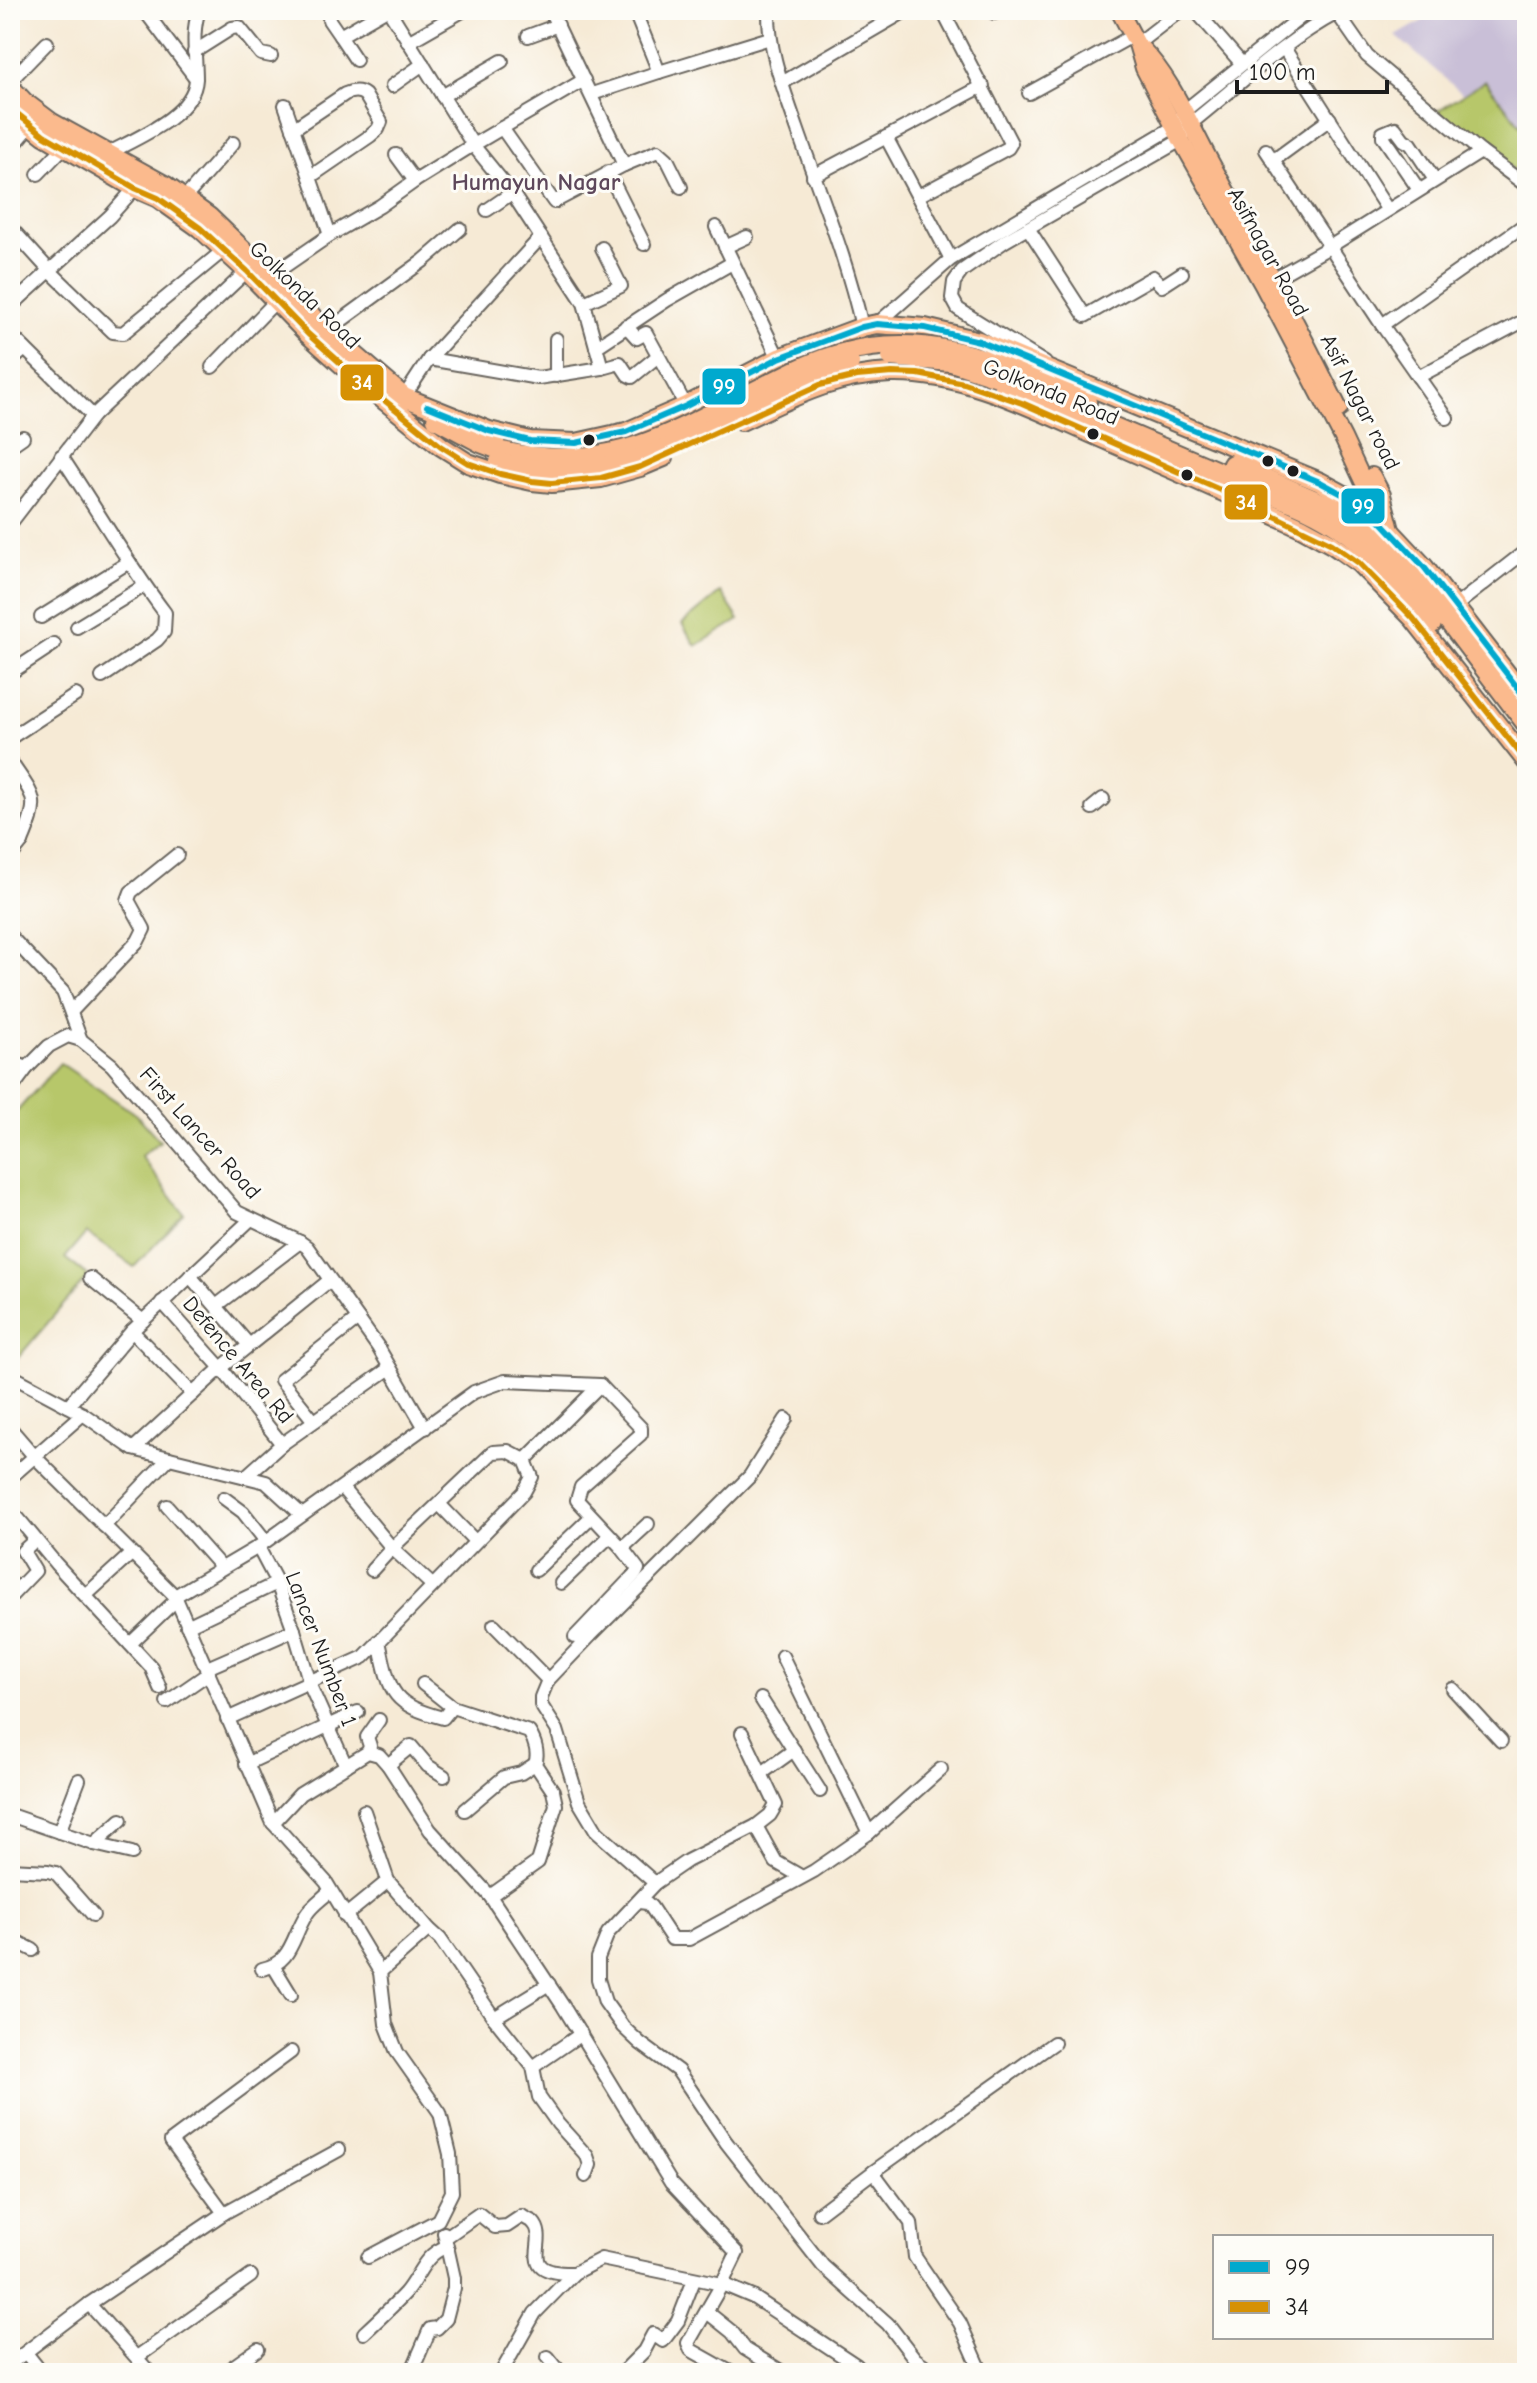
<svg xmlns="http://www.w3.org/2000/svg" width="1537" height="2383" viewBox="0 0 1537 2383" font-family="'Comic Neue',sans-serif">
  <style>
    .industrial { fill: #c9bfd7 }
    .green { fill: #b7c76a; stroke: #6a7243; stroke-width: 2 }
    .lines { fill: none; stroke-linecap: round; stroke-linejoin: round }
    .minor-casing { stroke: #68645d; stroke-width: 16 }
    .major-casing { stroke: #68645d; stroke-width: 20 }
    .highway-casing { stroke: #68645d; stroke-width: 22 }
    .minor { stroke: #fff; stroke-width: 12 }
    .major { stroke: #fbba8d; stroke-width: 16 }
    .highway { stroke: #fbba8d; stroke-width: 18 }
    .highway-bridge-casing { stroke: #68645d; stroke-width: 22; stroke-linecap: butt }
    .highway-bridge { stroke: #fbba8d; stroke-width: 18 }
    .bus-1-casing { stroke: #fdfcf7; stroke-width: 12 }
    .bus-2-casing { stroke: #fdfcf7; stroke-width: 12 }
    .bus-1 { stroke: #00a9ce; stroke-width: 6 }
    .bus-2 { stroke: #d69104; stroke-width: 6 }
    .bus-dot { fill: #1c1c1c; stroke: #fdfcf7; stroke-width: 3 }
    .labels { text-anchor: middle; dominant-baseline: central; stroke-width: 6; stroke-linejoin: round; paint-order: stroke }
    .street-label { font-size: 22px; fill: #1c1c1c; stroke: #fdfcf7 }
    .neighbourhood-label { font-size: 24px; font-weight: bold; fill: #5e485b; stroke: #fdfcf7 }
    .line-badge { stroke: #fdfcf7; stroke-width: 3 }
    .badge-label { font-size: 22px; text-anchor: middle; font-weight: bold; fill: #fff }
  </style>
  <rect width="100%" height="100%" fill="#fdfcf7"/>
  <filter id="ink" filterUnits="userSpaceOnUse"><feTurbulence type="fractalNoise" baseFrequency=".0125" numOctaves="2"/><feDisplacementMap in="SourceGraphic" scale="16" xChannelSelector="R" yChannelSelector="G"/><feConvolveMatrix kernelMatrix="1 2 1 2 8 2 1 2 1" color-interpolation-filters="sRGB"/></filter>
  <filter id="wash" filterUnits="userSpaceOnUse"><feTurbulence type="fractalNoise" baseFrequency=".006" numOctaves="4" result="noise"/><feDisplacementMap in="SourceGraphic" scale="32" xChannelSelector="R" yChannelSelector="G"/><feGaussianBlur stdDeviation="1.8" result="paint"/><feColorMatrix in="noise" values="0 0 0 0 0 0 0 0 0 0 0 0 0 0 0 0 0 1.4 0 .05"/><feComposite in="paint" operator="in"/></filter>
  <g filter="url(#wash)">
    <rect width="100%" height="100%" fill="#f6ead5"/>
    <path class="industrial" d="M1441,10H1527V150L1396,36Z"/>
    <g class="green">
      <path d="M1485,81L1527,133V180L1437,111Z"/>
      <path d="M721,592L739,620L696,646L682,624Z"/>
      <path d="M60,1063L137,1115L160,1141L141,1156L184,1214L134,1267L86,1233L65,1258L88,1276L10,1367V1119Z"/>
    </g>
  </g>
  <g filter="url(#ink)">
    <g class="lines">
      <g class="minor-casing">
        <g id="minor">
          <path d="M144,10L194,76"/>
          <path d="M389,10L473,145L512,193L584,303L602,368"/>
          <path d="M634,10L659,72"/>
          <path d="M769,10C768,52 784,89 797,128C820,194 847,259 862,327"/>
          <path d="M1195,10L1242,64"/>
          <path d="M1335,10L1367,56L1481,152L1527,186"/>
          <path d="M994,13L1000,10"/>
          <path d="M329,20L340,36L385,10"/>
          <path d="M340,36L356,60"/>
          <path d="M528,36L558,25"/>
          <path d="M408,42L464,10"/>
          <path d="M1137,44L1181,10"/>
          <path d="M1284,48L1387,209"/>
          <path d="M194,52L232,28L239,27L261,54L271,56"/>
          <path d="M10,81L47,43"/>
          <path d="M782,83L907,10"/>
          <path d="M392,86L423,64"/>
          <path d="M1029,93L1132,36"/>
          <path d="M592,94L659,72L770,38"/>
          <path d="M442,96L502,61"/>
          <path d="M285,105L330,235"/>
          <path d="M502,128L554,202L624,165L550,10"/>
          <path d="M293,129L345,94C352,91 359,90 365,95L381,122L378,129L370,136L310,177"/>
          <path d="M886,137L951,259"/>
          <path d="M10,150L31,125"/>
          <path d="M1266,150L1382,325L1447,418"/>
          <path d="M107,154C134,139 194,116 196,79C196,55 191,33 199,10"/>
          <path d="M396,155L415,181"/>
          <path d="M1274,160L1330,119"/>
          <path d="M624,165L658,151L667,159L681,187"/>
          <path d="M608,172L644,244"/>
          <path d="M38,174L65,146"/>
          <path d="M813,176L983,86"/>
          <path d="M1419,190L1383,137V133L1395,128L1404,140L1411,144L1435,180"/>
          <path d="M918,196L1008,148L1011,143L942,10"/>
          <path d="M184,199L233,143"/>
          <path d="M487,210L512,193"/>
          <path d="M10,227L50,271L113,332L123,333L224,250"/>
          <path d="M716,227L781,363"/>
          <path d="M1028,228L1085,316L1153,277L1162,286L1182,273"/>
          <path d="M725,247L747,237"/>
          <path d="M272,275L330,235L380,206L415,181L473,145L584,80"/>
          <path d="M1266,283L1331,246L1481,152"/>
          <path d="M584,303L621,286L602,248"/>
          <path d="M10,307L110,216L135,188"/>
          <path d="M877,324L951,259L1174,127L1183,112L1307,12L1313,10"/>
          <path d="M1382,325L1527,223"/>
          <path d="M626,326L637,338L646,333L686,406"/>
          <path d="M327,331L423,261L460,229"/>
          <path d="M10,334L93,416"/>
          <path d="M596,347L667,300L732,263"/>
          <path d="M429,359L538,378L602,368L620,363L628,375L632,377L658,356"/>
          <path d="M10,362L25,349"/>
          <path d="M1045,363L958,309L952,298L954,282L962,271L1005,241L1181,140L1190,124C1238,86 1283,42 1337,13"/>
          <path d="M212,367L276,301"/>
          <path d="M556,376V339"/>
          <path d="M1418,377L1527,319"/>
          <path d="M404,397L429,359L541,237"/>
          <path d="M10,446L23,437"/>
          <path d="M61,456C96,508 127,563 165,613L164,632L157,640L102,677"/>
          <path d="M10,524L93,416L247,271"/>
          <path d="M1454,607L1527,550"/>
          <path d="M41,617L129,562"/>
          <path d="M77,627L144,586"/>
          <path d="M10,673L54,644"/>
          <path d="M10,738L76,695"/>
          <path d="M10,761C35,799 41,797 22,842"/>
          <path d="M1092,808L1103,799"/>
          <path d="M10,821L22,842L10,857"/>
          <path d="M10,936L63,992L81,1040"/>
          <path d="M71,1012L138,941L144,929L128,900L131,892L177,855"/>
          <path d="M10,1061L27,1068L49,1046L68,1036L81,1040L112,1065L237,1212L300,1242L307,1247L378,1347L425,1428"/>
          <path d="M10,1091L27,1068"/>
          <path d="M190,1276L249,1345"/>
          <path d="M90,1278L143,1321"/>
          <path d="M162,1302L221,1368L282,1444"/>
          <path d="M216,1306L300,1242"/>
          <path d="M132,1331L193,1394"/>
          <path d="M10,1375L83,1414L133,1449L266,1482L302,1515"/>
          <path d="M68,1406L132,1331L251,1219"/>
          <path d="M314,1421L281,1380L358,1319"/>
          <path d="M10,1428L35,1457L175,1596L273,1823L326,1882L380,1972L386,2024L397,2052L440,2113L450,2154L452,2192L438,2220L368,2257"/>
          <path d="M133,1449L221,1368L330,1280"/>
          <path d="M525,1460L600,1385"/>
          <path d="M245,1477L282,1444L390,1368"/>
          <path d="M10,1478L83,1414"/>
          <path d="M342,1488L392,1548L432,1585"/>
          <path d="M224,1498L243,1512L265,1540"/>
          <path d="M439,1504L475,1541"/>
          <path d="M167,1506L221,1567"/>
          <path d="M18,1518L56,1564L151,1667L160,1688"/>
          <path d="M104,1526L169,1458"/>
          <path d="M258,1547L277,1583L294,1630L312,1690L346,1766"/>
          <path d="M622,1548L648,1524"/>
          <path d="M536,1570L591,1517"/>
          <path d="M561,1583L610,1536"/>
          <path d="M86,1595L131,1554"/>
          <path d="M175,1596L258,1547L474,1392L505,1381L600,1385L641,1428V1434L581,1487L577,1500L622,1548L638,1569L636,1573L575,1637"/>
          <path d="M10,1597L35,1571L23,1551L35,1540"/>
          <path d="M494,1625L548,1680"/>
          <path d="M187,1626L277,1583"/>
          <path d="M379,1641C390,1691 389,1704 443,1718L452,1707"/>
          <path d="M130,1644L176,1600"/>
          <path d="M782,1656L869,1833"/>
          <path d="M207,1668L294,1630"/>
          <path d="M423,1684L452,1707L529,1732C535,1741 539,1754 535,1764L553,1791L556,1805L538,1862L490,1896"/>
          <path d="M1453,1689L1501,1741"/>
          <path d="M761,1699L820,1791"/>
          <path d="M167,1702L209,1673"/>
          <path d="M227,1719L364,1657L524,1492L532,1477L525,1460L508,1451L493,1452L392,1548L372,1570"/>
          <path d="M742,1733L776,1805L770,1815L756,1826L687,1861L655,1883L608,1933L598,1958V1979L605,2002L623,2027L640,2043L678,2071L726,2142L823,2266L888,2324L915,2359L935,2373"/>
          <path d="M368,1752L370,1746L367,1737L379,1720"/>
          <path d="M246,1764L358,1712"/>
          <path d="M388,1765L411,1746L428,1766L444,1776"/>
          <path d="M762,1773L794,1750"/>
          <path d="M465,1810L504,1777L521,1773L535,1764"/>
          <path d="M364,1811L388,1881L429,1929L440,1939L494,2018L533,2067L539,2097L558,2124L587,2156L590,2165L586,2176"/>
          <path d="M10,1815L94,1844L132,1853"/>
          <path d="M273,1823L300,1794L368,1752L379,1755L388,1765L430,1830L490,1896L563,2006L671,2183L737,2253L722,2284L688,2343L691,2350L732,2373"/>
          <path d="M756,1826L776,1862L802,1877"/>
          <path d="M59,1832L79,1780"/>
          <path d="M94,1844L121,1820"/>
          <path d="M10,1869L48,1871L56,1873L93,1915"/>
          <path d="M655,1883L597,1832L579,1802L557,1730L541,1705V1697L548,1680L590,1636L750,1476L786,1419"/>
          <path d="M639,1902L647,1903L651,1907L672,1939H689L814,1871L869,1833L941,1769"/>
          <path d="M345,1916L388,1881"/>
          <path d="M10,1938L33,1950"/>
          <path d="M274,1967L291,1995"/>
          <path d="M262,1969C292,1963 292,1937 306,1915C311,1906 322,1899 330,1891"/>
          <path d="M380,1972L429,1929"/>
          <path d="M494,2018L549,1984"/>
          <path d="M533,2067L581,2034"/>
          <path d="M873,2172L911,2223L915,2257L960,2323L982,2373"/>
          <path d="M224,2213L171,2141L291,2052"/>
          <path d="M819,2213L873,2172L1054,2043"/>
          <path d="M446,2237L479,2214L495,2227L507,2226L522,2216C523,2217 533,2222 533,2222C552,2242 512,2274 574,2273"/>
          <path d="M89,2304L150,2373"/>
          <path d="M707,2312L732,2332L745,2349L784,2373"/>
          <path d="M364,2333C378,2320 392,2307 405,2293C419,2277 424,2254 446,2247"/>
          <path d="M26,2353L42,2373"/>
          <path d="M137,2357L251,2276"/>
          <path d="M548,2357L561,2373"/>
          <path d="M10,2364L89,2304L224,2213L339,2150"/>
          <path d="M224,2373L258,2349"/>
          <path d="M411,2373L430,2329L437,2328L446,2319L454,2288V2278L444,2233"/>
          <path d="M501,2373L535,2313L574,2273L601,2259L722,2284L753,2297L856,2365L864,2373"/>
          <path d="M622,2373L644,2351L653,2334L663,2341L678,2321L694,2280"/>
        </g>
      </g>
      <g class="major-casing">
        <g id="major">
          <path d="M1119,10L1137,44L1144,68L1181,140L1263,285L1343,438L1370,496L1376,516"/>
          <path d="M1141,48C1172,79 1190,125 1211,163C1255,244 1298,326 1339,409"/>
          <path d="M1372,476L1382,495L1391,530"/>
        </g>
      </g>
      <g class="highway-casing">
        <g id="highway">
          <path d="M10,87L24,102L52,123L166,186L209,217L327,331L404,397L489,431L530,441L576,443L626,432L686,406L779,358L862,327L877,324L925,328L979,341L1320,482L1359,503L1376,516L1424,567L1527,700"/>
          <path d="M10,108L44,135L135,188L158,198L200,228L247,271L308,334L363,383L441,446L468,463L500,474L532,481L552,483L601,478L640,467L664,457"/>
          <path d="M1002,365L1087,402"/>
          <path d="M997,377L1283,499C1353,524 1389,566 1432,624"/>
          <path d="M436,419L481,443L502,451"/>
          <path d="M741,421C793,397 832,375 891,373C966,371 1039,411 1106,440C1171,469 1236,497 1301,527L1332,544L1359,563L1413,618L1527,762"/>
          <path d="M1232,464L1334,508L1376,535L1399,558L1424,589L1527,725"/>
        </g>
      </g>
      <use href="#minor" class="minor"/>
      <use href="#major" class="major"/>
      <use href="#highway" class="highway"/>
      <g class="highway-bridge-casing">
        <g id="highway-bridge">
          <path d="M891,357L951,362L997,377"/>
          <path d="M502,451C610,475 670,433 762,387C789,373 816,359 846,352C899,338 951,346 1002,365"/>
          <path d="M499,462C641,499 725,404 850,363"/>
        </g>
      </g>
      <use href="#highway-bridge" class="highway-bridge"/>
      <g class="bus-1-casing">
        <path id="bus-1" d="M427,406L489,431L530,441L576,443L626,432L686,406L779,358L862,327L877,324L925,328L979,341L1320,482L1359,503L1376,516L1424,567L1527,700"/>
      </g>
      <g class="bus-2-casing">
        <path id="bus-2" d="M10,108L44,135L135,188L158,198L200,228L247,271L308,334L363,383L441,446L468,463L500,474L532,481L552,483L601,478L640,467L820,385L857,376L892,373L918,374L964,383L1022,403L1236,497L1332,544L1359,563L1413,618L1527,762"/>
      </g>
      <use href="#bus-1" class="bus-1"/>
      <use href="#bus-2" class="bus-2"/>
    </g>
  </g>
  <g class="bus-dot">
    <circle cx="1093" cy="434" r="7"/>
    <circle cx="589" cy="440" r="7"/>
    <circle cx="1268" cy="461" r="7"/>
    <circle cx="1293" cy="471" r="7"/>
    <circle cx="1187" cy="475" r="7"/>
  </g>
  <g class="labels">
    <g class="street-label">
      <text transform="translate(1268 252) rotate(61)">Asifnagar Road</text>
      <text transform="translate(305 295) rotate(44)">Golkonda Road</text>
      <text transform="translate(1051 392) rotate(22)">Golkonda Road</text>
      <text transform="translate(1360 402) rotate(63)">Asif Nagar road</text>
      <text transform="translate(200 1133) rotate(48)">First Lancer Road</text>
      <text transform="translate(238 1360) rotate(50)">Defence Area Rd</text>
      <text transform="translate(321 1649) rotate(69)">Lancer Number 1</text>
    </g>
    <g class="neighbourhood-label">
      <text x="536" y="182">Humayun Nagar</text>
    </g>
  </g>
  <g class="line-badge">
    <rect x="339" y="363" width="46" height="39" rx="8" fill="#d69104"/>
    <rect x="701" y="367" width="46" height="39" rx="8" fill="#00a9ce"/>
    <rect x="1223" y="483" width="46" height="38" rx="8" fill="#d69104"/>
    <rect x="1340" y="487" width="46" height="38" rx="8" fill="#00a9ce"/>
  </g>
  <g class="badge-label">
    <text x="362" y="390">34</text>
    <text x="724" y="394">99</text>
    <text x="1246" y="510">34</text>
    <text x="1363" y="514">99</text>
  </g>
  <rect width="1537" height="2383" fill="none" stroke="#fdfcf7" stroke-width="40"/>
  <rect x="1213" y="2235" width="280" height="104" fill="#fdfcf7" stroke="#a3a29f" stroke-width="2"/>
  <rect x="1229" y="2261" width="40" height="12" fill="#00a9ce" stroke="#a3a29f" stroke-width="2"/>
  <text x="1285" y="2275" font-size="24" fill="#1c1c1c">99</text>
  <rect x="1229" y="2301" width="40" height="12" fill="#d69104" stroke="#a3a29f" stroke-width="2"/>
  <text x="1285" y="2315" font-size="24" fill="#1c1c1c">34</text>
  <path d="M1237 80v12h150v-12" fill="none" stroke="#1c1c1c" stroke-width="4"/>
  <text x="1249" y="80" font-size="24" fill="#1c1c1c" stroke="#fdfcf7" stroke-width="6" paint-order="stroke">100 m</text>
</svg>
